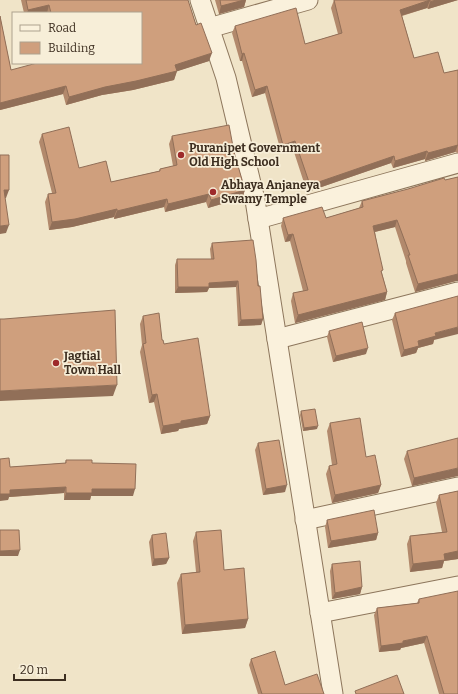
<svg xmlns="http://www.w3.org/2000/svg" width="458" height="694" viewBox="0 0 458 694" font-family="Bitter,serif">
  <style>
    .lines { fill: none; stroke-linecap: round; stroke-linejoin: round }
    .minor-casing { stroke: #8d765c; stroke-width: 21 }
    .minor { stroke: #faf1dc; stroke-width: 19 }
    .wall { fill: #b2896c }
    .shaded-wall { fill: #916f58 }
    .building { fill: #cf9f7d; stroke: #916f58 }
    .poi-dot { fill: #9e2a2b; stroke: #f7eed8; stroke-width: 1.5 }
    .labels { text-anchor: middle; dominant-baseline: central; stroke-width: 3.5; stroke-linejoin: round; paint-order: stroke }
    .poi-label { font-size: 12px; font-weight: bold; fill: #3d2e20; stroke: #f7eed8; text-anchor: start }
  </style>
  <rect width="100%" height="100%" fill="#f0e4c8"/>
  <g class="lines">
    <g class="minor-casing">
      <g id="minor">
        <path d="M200,0L226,78L255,200L333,694"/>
        <path d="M209,28L308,0"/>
        <path d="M258,219L458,163"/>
        <path d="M277,339L458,292"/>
        <path d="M305,520L458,487"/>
        <path d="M320,613L458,586"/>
      </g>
    </g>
    <use href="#minor" class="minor"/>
  </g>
  <g class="wall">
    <path d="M21,0H188L196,25L209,61L177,71L174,80L133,90L102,95L66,105L63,94L0,110V16L11,70L141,63V13H24Z"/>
    <path d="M215,0H249H246L244,7L219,14Z"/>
    <path d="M334,0H458L428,9L427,8L402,16L414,58L444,73L458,70V153L455,152L425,161V159L393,168L391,163L307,192L293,149L281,152L265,93L252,97L242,61H240L232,33L235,26L305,44L338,34L331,8Z"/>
    <path d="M42,134L79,168L111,182L159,171L160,169L173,166L169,144L172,136L234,152L245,190L242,198L208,208L206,202L165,212L164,207L114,219V217L72,227L49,230L45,202L48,194L52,193L39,142Z"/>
    <path d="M458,177V281H456L415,292L406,263V261L395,227L375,232L382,273L387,292L385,300L295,323L291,301L293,293L303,291L290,241L285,242L281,226L283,218H326L359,208L362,201Z"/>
    <path d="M212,243L258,286L263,319L261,325L238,326L236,287L209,288L207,292L175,293V265L177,259H211L210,249Z"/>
    <path d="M395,313L434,340L433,344L418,348L416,353L401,357L392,320Z"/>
    <path d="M143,316L162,340L164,344L210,416L207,424L179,429L178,431L161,434L154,402L149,403L140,352L142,345L140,324Z"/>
    <path d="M329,331L366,354L333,362L327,337Z"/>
    <path d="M301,411L317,429L303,431L300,415Z"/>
    <path d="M330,423L366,457L381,485L378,493L332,503L326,474L329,466L332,465L327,431Z"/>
    <path d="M258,443L285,492L263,495L255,450Z"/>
    <path d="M407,451L456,476L412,486L404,459Z"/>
    <path d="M66,460L92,463L133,496H91L90,500H64V493L9,497L8,500L10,467L65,463Z"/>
    <path d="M458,491V559L444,561L442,568L410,572L407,544L410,536L442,532L436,503L439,495Z"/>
    <path d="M327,520L378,533L376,540L328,548L325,527Z"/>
    <path d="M196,532L224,570L248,619L245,628L182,634L177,583L181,574L196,572L193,541Z"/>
    <path d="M152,535L169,558L166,564L152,566L149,542Z"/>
    <path d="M332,564L362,587L360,594L332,599L330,571Z"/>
    <path d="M419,599L458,694H439L424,643L401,648L400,650L379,652L374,615L377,608L417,603Z"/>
    <path d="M251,659L285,685L324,694H258L249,665Z"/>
  </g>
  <g class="shaded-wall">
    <path d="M243,0H249H246L244,7L219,14L221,6Z"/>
    <path d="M430,0L427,8L397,17L400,10Z"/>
    <path d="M436,0H458L428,9L430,2Z"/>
    <path d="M49,5L47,13H27L28,10Z"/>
    <path d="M212,53L209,61L175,72L177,71L174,80L133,90L102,95L66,105L69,97Z"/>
    <path d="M244,53L242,61H240L242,54Z"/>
    <path d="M66,86L63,94L0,110V103Z"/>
    <path d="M267,86L265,93L252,97L255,90Z"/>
    <path d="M295,141L293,149L281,152L283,145Z"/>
    <path d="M458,145L455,152L425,161L428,153Z"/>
    <path d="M427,151L425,159L393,168L395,161Z"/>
    <path d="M394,156L391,163L307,192L310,185Z"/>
    <path d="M4,190H9L6,198H1Z"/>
    <path d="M245,190L242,198L208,208L211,200Z"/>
    <path d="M209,194L206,202L165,212L168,204Z"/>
    <path d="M167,199L164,207L114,219L117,211Z"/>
    <path d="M117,209L114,217L72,227L49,230L52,222Z"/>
    <path d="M397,220L395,227L370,233L373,226Z"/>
    <path d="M9,225L6,233L0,234V226Z"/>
    <path d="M293,234L290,241L285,242L288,235Z"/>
    <path d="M458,274V281H456L415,292L418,284Z"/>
    <path d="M238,281L236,287L209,288L207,292L175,293L178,287L209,283Z"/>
    <path d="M387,292L385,300L295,323L298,315Z"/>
    <path d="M263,319L261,325L238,326L241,320Z"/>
    <path d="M458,327V334L434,340L433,344L418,348L416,353L401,357L404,350L418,341L435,333Z"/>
    <path d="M368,348L366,354L333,362L336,356Z"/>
    <path d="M117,385L113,396L0,401V391Z"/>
    <path d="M157,394L154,402L149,403L152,395Z"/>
    <path d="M210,416L207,424L179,429L178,431L161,434L163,426L181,421Z"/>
    <path d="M318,426L317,429L303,431L304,428Z"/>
    <path d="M458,468V476L412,486L414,478Z"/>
    <path d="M287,485L285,492L263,495L266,489Z"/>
    <path d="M381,485L378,493L332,503L335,495Z"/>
    <path d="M66,487L64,493L9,497L8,500L0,501V494L10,490Z"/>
    <path d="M92,489H135L133,496H91L90,500H64L66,493Z"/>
    <path d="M378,533L376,540L328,548L331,541Z"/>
    <path d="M20,550L18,556H0V551Z"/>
    <path d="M458,551V559L444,561L442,568L410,572L413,564L444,554Z"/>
    <path d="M169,558L166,564L152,566L154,559Z"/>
    <path d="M362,587L360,594L332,599L335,593Z"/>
    <path d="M248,619L245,628L182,634L185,625Z"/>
    <path d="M427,636L424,643L401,648L400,650L379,652L381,646Z"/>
  </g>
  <g class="building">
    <path d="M26,0H188L196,25L201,23L212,53L175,65L177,71L136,81L105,87L69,97L66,86L0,103V16L11,70L37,63H141V13H51L49,5L28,10Z"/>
    <path d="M220,0H244L221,6Z"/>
    <path d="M334,0H436L430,2V0L400,10L414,58L438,52L444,73L458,70V145L428,153L427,151L395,161L394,156L310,185L295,141L283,145L267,86L255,90L244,53L242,54L235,26L296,8L305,44L342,33Z"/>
    <path d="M229,125L234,152L245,190L211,200L209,194L168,204L167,199L117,211V209L75,219L52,222L48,194L56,193L42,134L69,127L79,168L106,161L111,182L160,171V169L177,165L172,136Z"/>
    <path d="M0,155H9V190H4L9,225L0,226Z"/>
    <path d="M458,177V274L418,284L408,255H410L397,220L373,226L383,270L381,271L387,292L298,315L293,293L308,290L293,234L288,235L283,218L322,207L326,218L363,207L362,201L408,189L444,178L445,180Z"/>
    <path d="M253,240L256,260L258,286H260L263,319L241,320L238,281L209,283V287H178L177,259H214L212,243Z"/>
    <path d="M458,296V327L435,333L436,336L418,341L419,346L404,350L395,313Z"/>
    <path d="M115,310L117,385L0,391V319H4Z"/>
    <path d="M159,313L162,340H163L164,344L198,338L210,416L181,421V423L163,426L157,394L152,395L143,344L146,343L143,316Z"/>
    <path d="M362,322L368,348L336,356L329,331Z"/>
    <path d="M315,409L318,426L304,428L301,411Z"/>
    <path d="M360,418L366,457L375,455L381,485L335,495L329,466L337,464L330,423Z"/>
    <path d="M458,438V468L414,478L407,451Z"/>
    <path d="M279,440L287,485L266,489L258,443Z"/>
    <path d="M9,458L10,467L66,463V460H92V463L136,464L135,489H92V493H66V487L10,490V494H0V459Z"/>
    <path d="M458,491V551L444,554L445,560L413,564L410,536L447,532L439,495Z"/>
    <path d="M374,510L378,533L331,541L327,520Z"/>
    <path d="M0,530H19L20,550L0,551Z"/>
    <path d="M221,530L224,570L244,568L248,619L185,625L181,574L200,572L196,532Z"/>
    <path d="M166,533L169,558L154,559L152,535Z"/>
    <path d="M360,561L362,587L335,593L332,564Z"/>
    <path d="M458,591V694H444L427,636L403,641V643L381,646L377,608L419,603V599Z"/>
    <path d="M275,651L285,685L317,674L324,694H262L251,659Z"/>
    <path d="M397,675L404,694H356L355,691Z"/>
  </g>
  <g class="poi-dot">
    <circle cx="181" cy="155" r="4"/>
    <circle cx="213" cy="192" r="4"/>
    <circle cx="56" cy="363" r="4"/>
  </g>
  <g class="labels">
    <g class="poi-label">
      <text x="189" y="148">Puranipet Government<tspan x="189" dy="14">Old High School</tspan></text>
      <text x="221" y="185">Abhaya Anjaneya<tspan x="221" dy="14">Swamy Temple</tspan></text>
      <text x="64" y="356">Jagtial<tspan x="64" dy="14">Town Hall</tspan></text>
    </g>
  </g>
  <rect x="12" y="12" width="130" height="52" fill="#f7eed8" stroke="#ada18e"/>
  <rect x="20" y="25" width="20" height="6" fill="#faf1dc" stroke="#ada18e"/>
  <text x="48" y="32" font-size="12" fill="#3d2e20">Road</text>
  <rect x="20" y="42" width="20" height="12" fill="#cf9f7d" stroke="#ada18e"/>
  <text x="48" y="52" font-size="12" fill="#3d2e20">Building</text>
  <path d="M14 674v6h51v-6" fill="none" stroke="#3d2e20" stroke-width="2"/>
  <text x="20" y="674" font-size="12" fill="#3d2e20" stroke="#f7eed8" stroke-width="3" paint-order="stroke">20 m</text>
</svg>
